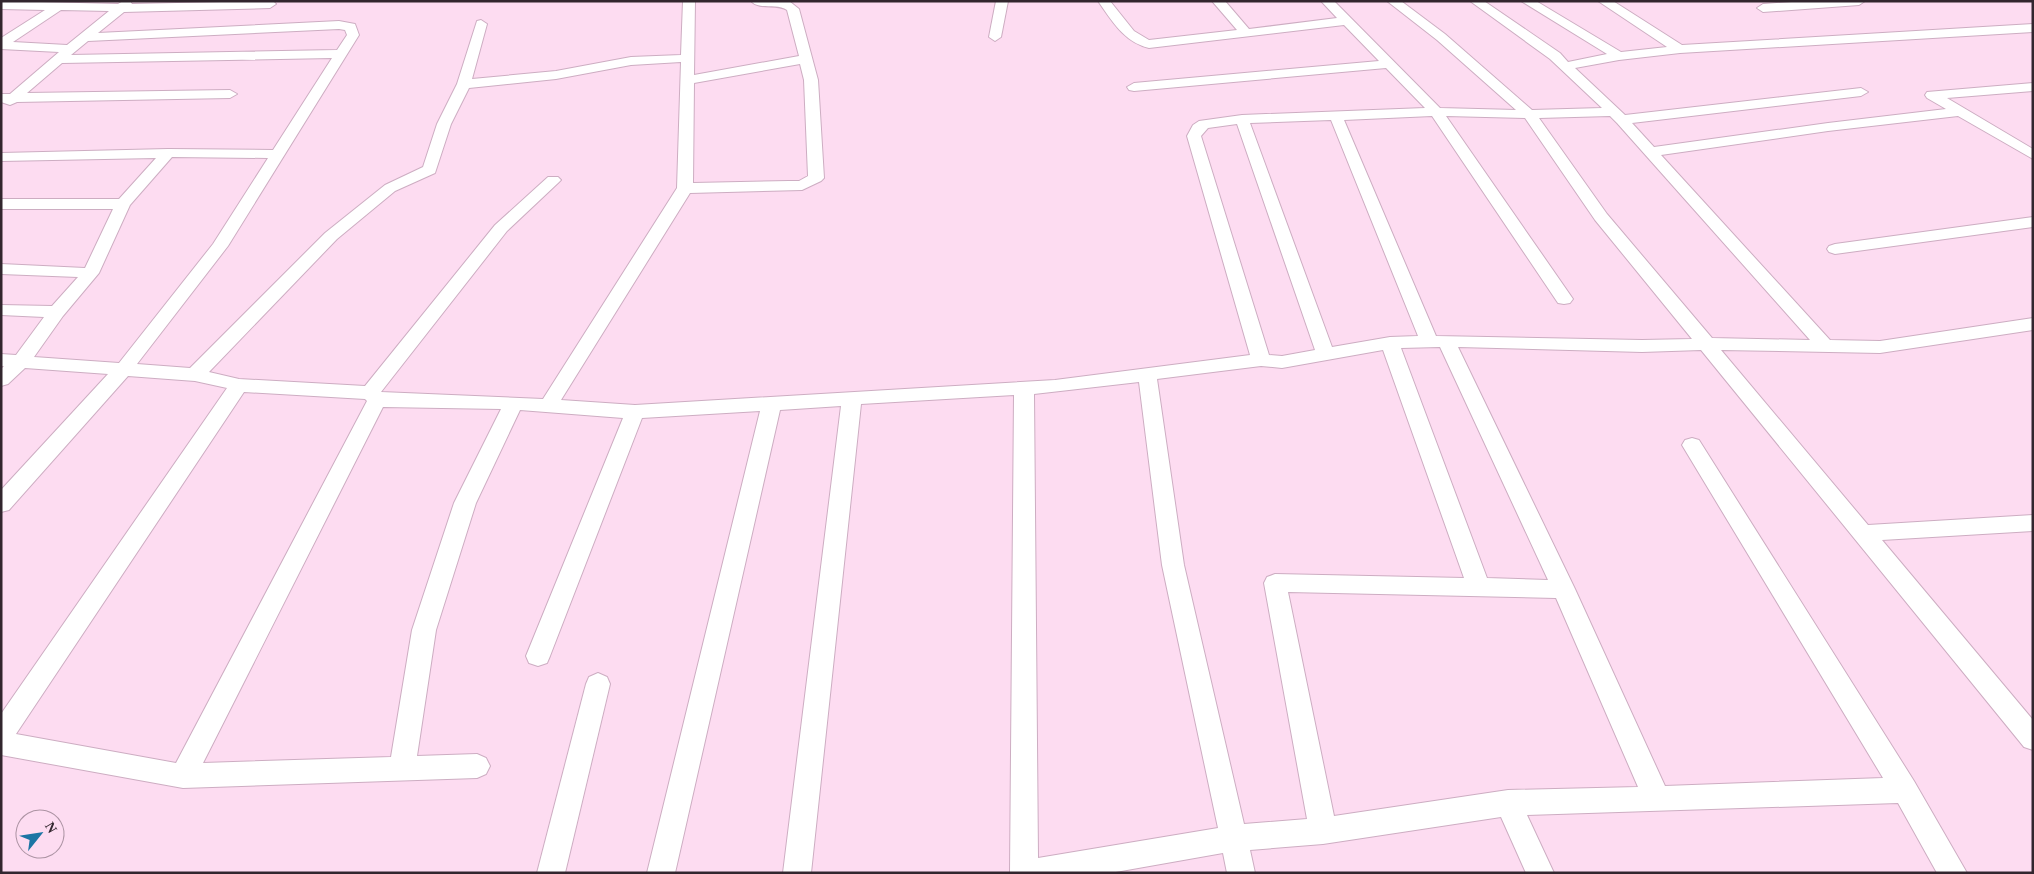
<svg xmlns="http://www.w3.org/2000/svg" width="2034" height="874" viewBox="0 0 2034 874" font-family="'Times New Roman',serif">
  <style>
    .lines { fill: none; stroke-linecap: round; stroke-linejoin: round }
    .minor-casing { stroke: #cdadc2; stroke-width: 2 }
    .minor { fill: #fff; fill-rule: evenodd }
  </style>
  <rect width="100%" height="100%" fill="#fddcf1"/>
  <g class="lines">
    <g class="minor-casing">
      <g id="minor">
        <path d="M1,1L118,4L123,1H130L132,4L273,1L276,4L270,8L124,12L98,33L339,21L355,24L359,35L228,246L137,364L190,368L325,233L385,185L423,167L437,124L457,84L477,21L481,20L487,24L472,79L556,71L631,57L681,55L683,1H695L694,75L799,56L787,10C777,3 760,10 752,2L789,1L799,9L818,80L824,178L821,181L802,190L690,193L561,400L635,405L1055,380L1250,355L1187,136L1193,125L1199,121L1242,115L1425,108L1386,68L1134,91L1129,90L1127,87L1134,83L1379,61L1344,25L1149,48C1124,42 1112,21 1098,1H1110L1134,31L1149,40L1237,30L1212,1H1225L1249,29L1337,18L1321,1H1334L1440,108L1516,110L1437,40L1387,1H1401L1445,34L1532,110L1602,108L1550,59L1470,1H1484L1560,53L1568,62L1607,54L1521,1H1536L1621,52L1667,47L1598,1H1613L1682,45L2033,24V32L1680,53L1619,60L1575,68L1625,115L1861,88L1868,92L1861,96L1632,123L1654,147L1828,123L1946,109L1927,98L1925,95L1927,92L2033,83V91L1947,98L2033,149V159L1958,116L1828,131L1661,155L1830,340L1880,341L2033,318V330L1880,353L1721,350L1868,525L2033,515V531L1882,540L2033,720V750L2024,747L1701,350L1642,352L1458,347L1575,589L1665,786L1883,778L1682,445L1685,440L1692,438L1699,440L1914,781L1967,873H1937L1898,803L1527,815L1554,873H1526L1501,817L1323,844L1250,850L1255,873H1227L1223,853L1110,873H1010L1014,395L861,404L811,873H783L841,406L780,410L675,873H647L760,411L642,418L550,656L547,663L538,666L529,663L526,656L623,418L520,410L476,503L436,630L417,756L477,754L486,758L490,766L486,774L477,778L183,788L1,755V714L227,388L195,381L128,376L9,510L1,512V490L108,374L25,368L8,384L1,386V369L4,366H1V354L16,355L44,317L1,315V305L52,306L78,277L1,274V264L85,268L113,209H1V199H119L156,158L1,161V153L168,149L273,150L332,58L62,63L27,93L230,90L237,94L230,98L17,102L10,105L1,102V94H10L59,52L1,49V38L45,10L1,9ZM61,10L109,11L67,45L13,42ZM339,29L345,30L347,35L337,50L71,55L88,41ZM681,62L677,188L543,399L381,392L507,231L558,183L561,180L558,177H548L495,225L365,386L239,379L209,372L337,239L395,191L435,173L451,124L469,88L556,79L631,65ZM800,64L804,80L808,176L799,181H789L693,183L694,83ZM1432,116L1558,303L1564,304L1570,303L1573,299L1446,116L1525,118L1595,220L1692,339L1642,340L1436,336L1344,120ZM1610,116L1617,123L1810,340L1712,338L1607,214L1539,118ZM1331,120L1418,336L1390,337L1332,347L1250,123ZM1237,124L1315,350L1282,356L1269,355L1201,136L1208,128ZM172,157L268,158L213,244L119,363L34,357L63,316L99,273L130,205ZM1440,347L1548,580L1487,578L1401,348ZM1383,350L1464,578L1275,574L1267,577L1264,583L1307,819L1244,824L1184,565L1157,379L1261,366L1282,368ZM1139,382L1162,565L1218,828L1038,858L1034,394ZM244,392L365,399L367,401L176,763L16,734ZM383,407L501,409L454,503L412,630L391,757L203,763ZM1288,592L1556,598L1638,787L1508,790L1334,816Z"/>
        <path d="M996,1H1008L1001,37L995,41L989,37Z"/>
        <path d="M1806,1H1865L1859,5L1763,12L1757,8L1763,4Z"/>
        <path d="M2033,217V227L1835,254L1829,252L1827,249L1829,246L1835,244Z"/>
        <path d="M598,673L607,677L610,684L565,873H537L586,684L589,677Z"/>
      </g>
    </g>
    <use href="#minor" class="minor"/>
  </g>
  <rect width="2034" height="874" fill="none" stroke="#32262e" stroke-width="5"/>
  <g transform="translate(40 834) rotate(60)"><circle r="24" fill="#fddcf1" stroke="#ac93a3"/>
  <path d="M0-4L9 19L0 12L-9 19Z" fill="#1c75a4"/>
  <text y="-8" font-size="14" font-weight="bold" text-anchor="middle" fill="#32262e">N</text>
  </g>
</svg>
